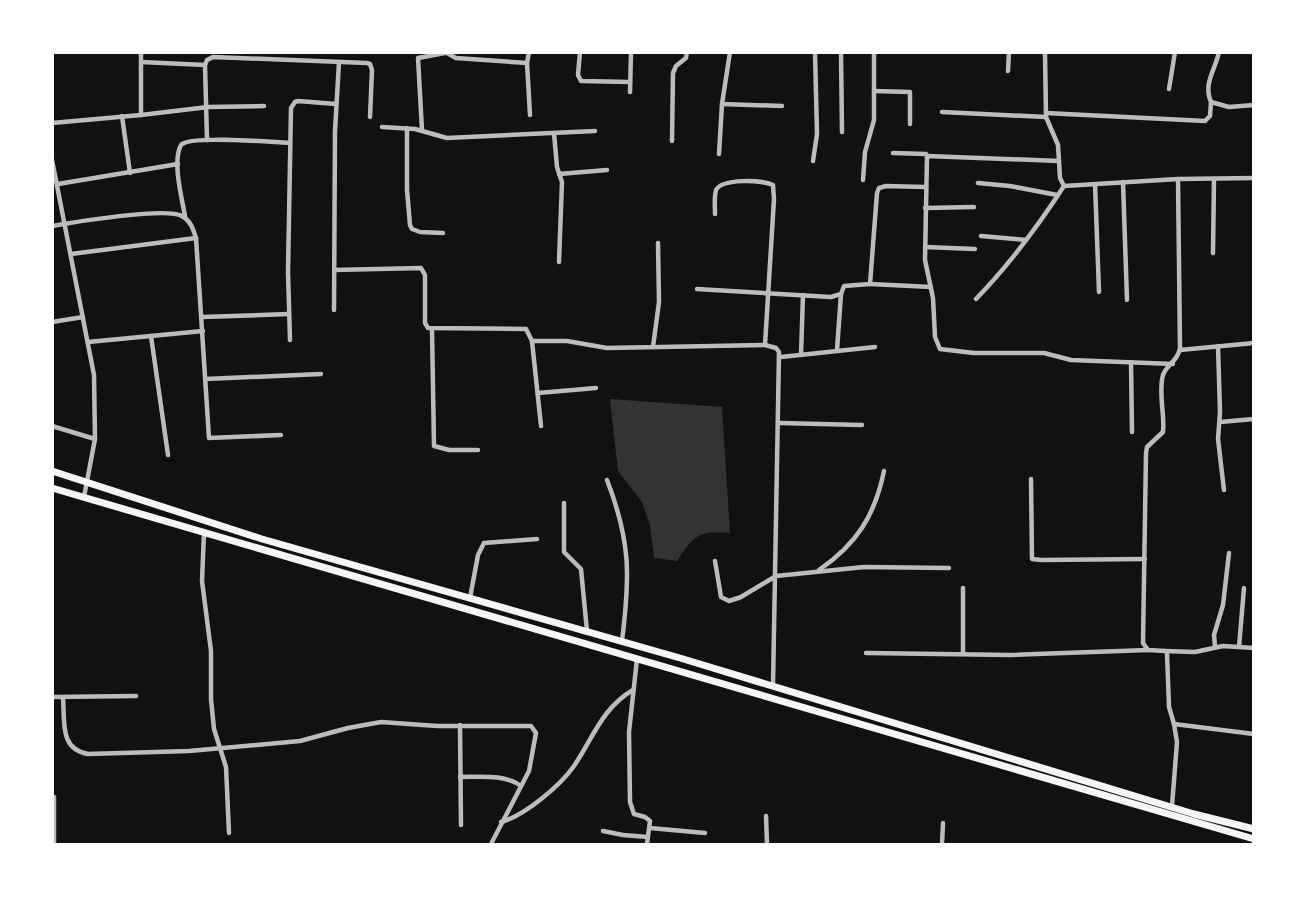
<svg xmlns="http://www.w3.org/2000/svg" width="1306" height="897" viewBox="0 0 1306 897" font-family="Lora,serif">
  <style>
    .water { fill: #333 }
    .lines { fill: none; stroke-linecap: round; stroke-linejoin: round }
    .minor { stroke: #bcbcbc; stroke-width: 4.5 }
    .trunk { stroke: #f5f5f5; stroke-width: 7 }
  </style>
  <rect width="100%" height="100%" fill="#111"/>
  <path class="water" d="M610,399L722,407L730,533C698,531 695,534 677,561L654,558L650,525L642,502L618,471Z"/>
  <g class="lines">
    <g class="minor">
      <path d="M445,52L456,58L527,63"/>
      <path d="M529,52L527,63L530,115"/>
      <path d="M580,52L578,75L581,81L630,82"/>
      <path d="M841,52L842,132"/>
      <path d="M1045,52L1046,117L1058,145L1059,161"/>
      <path d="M1219,52C1215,71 1203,83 1211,102L1229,107L1254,105"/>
      <path d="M141,62L205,65L207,140"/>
      <path d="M205,65L207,60L213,57L367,63L370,64L372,70L370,117"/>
      <path d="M1008,71L1009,52"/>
      <path d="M1169,89L1175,52"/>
      <path d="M874,91L910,92V124"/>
      <path d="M630,92L631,52"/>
      <path d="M722,104L782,106"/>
      <path d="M942,112L1046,117"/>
      <path d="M1046,113L1205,121L1210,116L1211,102"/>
      <path d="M141,115L208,107L264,106"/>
      <path d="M122,116L130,173"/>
      <path d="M52,123L141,115V52"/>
      <path d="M382,127L415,129L447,138L595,131"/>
      <path d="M407,128V190L410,225L412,229L420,232L443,233"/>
      <path d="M422,130L418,58L445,53"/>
      <path d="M554,133L557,167L562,182L559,262"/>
      <path d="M672,141L673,73L676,66L686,58L687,52"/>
      <path d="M893,153L926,154L927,156"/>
      <path d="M719,154L722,104L730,52"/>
      <path d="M52,160L94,375L95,439L84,497"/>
      <path d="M813,161L817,134L815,52"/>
      <path d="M559,174L607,170"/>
      <path d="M863,180L865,152L874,120V52"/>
      <path d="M1123,182L1127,300"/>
      <path d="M978,183L1010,186L1057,195"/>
      <path d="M58,184L178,164"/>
      <path d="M1095,184L1099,292"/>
      <path d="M925,187L886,186L879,188L877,193L870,284L931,287"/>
      <path d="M925,208L974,207"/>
      <path d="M715,214C715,207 714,197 716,190C722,178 763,180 773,185L774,199L765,345"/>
      <path d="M185,216C182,199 172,161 181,145C188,135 273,142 289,143"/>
      <path d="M52,226C74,222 166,207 182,216C191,221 193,229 196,238L209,438L281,435"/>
      <path d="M981,236L1026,240"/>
      <path d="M925,247L975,249"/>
      <path d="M1213,253L1214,179"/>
      <path d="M71,254L196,238"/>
      <path d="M334,270L421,268L425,275V323L428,328L526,329L532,341L541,426"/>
      <path d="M697,289L831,297L841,294L844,286L870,284"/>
      <path d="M976,299C1010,264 1038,226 1064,186"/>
      <path d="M334,310L335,131L339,62"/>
      <path d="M202,317L289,314"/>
      <path d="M52,322L83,317"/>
      <path d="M432,329L434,446L449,450H478"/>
      <path d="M151,336L168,455"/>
      <path d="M290,340L288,272L291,108L295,102L298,101L336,104"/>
      <path d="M532,341H567L607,348L765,345L776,348L779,352L773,686"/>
      <path d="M88,342L203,331"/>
      <path d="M1218,346L1220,412L1218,439L1224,490"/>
      <path d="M653,347L659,302L658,243"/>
      <path d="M837,350L841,294"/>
      <path d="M1180,350L1254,343"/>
      <path d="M801,355L803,295"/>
      <path d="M781,357L875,347"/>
      <path d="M1131,362L1132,432"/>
      <path d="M1173,364L1071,360L1044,353H974L940,349L935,337L933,298L925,260L927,156L1059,161L1060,178L1064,186L1178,179L1254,178"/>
      <path d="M205,379L321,374"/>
      <path d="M538,393L596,388"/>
      <path d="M1220,422L1254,419"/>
      <path d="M779,423L862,425"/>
      <path d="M52,426L95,439"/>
      <path d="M1031,479L1032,559L1042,560L1145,559"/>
      <path d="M607,480C631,542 630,577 622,641"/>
      <path d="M564,503V552L581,569L587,631"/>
      <path d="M204,533L202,581L211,651V699L214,729L226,767L229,833"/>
      <path d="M715,561L721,597L729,601L741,597L776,576L864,567L949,568"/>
      <path d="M819,570C857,544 875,515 884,471"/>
      <path d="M963,588V653"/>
      <path d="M470,598L478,555L484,543L537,539"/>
      <path d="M1215,647L1214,635L1223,605L1229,553"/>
      <path d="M1239,647L1244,588"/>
      <path d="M1165,651L1195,652L1223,646L1254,648"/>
      <path d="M866,653L1011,655L1148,650"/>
      <path d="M637,659L629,732L630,802L634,814L645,817L650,821L647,844"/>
      <path d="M52,697L136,696"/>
      <path d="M63,698C65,721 59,749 88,754L189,751L300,741L348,728L381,722L437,726H531L536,733L529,771L491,844"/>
      <path d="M1174,724L1169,707L1167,653L1165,651L1148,650L1143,643L1146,453L1147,447L1163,432C1165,414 1158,393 1163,375C1167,364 1178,361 1180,348L1178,179"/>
      <path d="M460,725L461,825"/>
      <path d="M460,777C480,777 505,774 521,786"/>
      <path d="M54,797V844"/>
      <path d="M1172,806L1177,742L1174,724L1254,734"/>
      <path d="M766,816L767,844"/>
      <path d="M501,822C524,816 560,786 574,766C593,738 602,708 633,690"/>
      <path d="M650,828L705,833"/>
      <path d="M603,831L623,835L648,837"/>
      <path d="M942,844L943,823"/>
    </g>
    <g class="trunk">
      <path d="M52,471L262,539L680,658L1194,814L1254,829"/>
      <path d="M52,488L1254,839"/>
    </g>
  </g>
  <rect width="1306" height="897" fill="none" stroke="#ffffff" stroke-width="108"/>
</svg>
